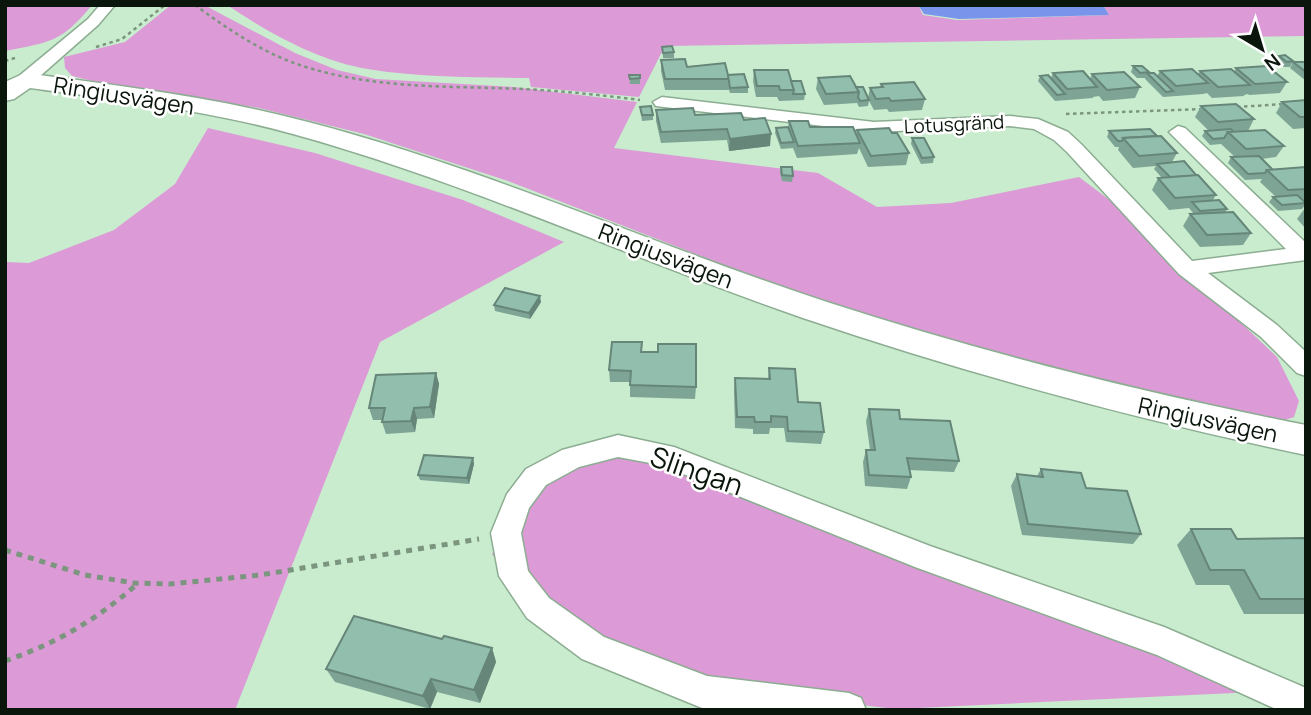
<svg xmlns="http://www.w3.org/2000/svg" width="1311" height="715" viewBox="0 0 1311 715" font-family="Manrope,sans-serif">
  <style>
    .green { fill: #dc9ad6 }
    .water { fill: #7995eb }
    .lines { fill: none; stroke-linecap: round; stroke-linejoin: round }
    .street-casing { stroke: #8cad91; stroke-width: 3 }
    .secondary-casing { stroke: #8cad91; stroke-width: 3 }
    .path-far1 { stroke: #7b957f; stroke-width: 2.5; stroke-dasharray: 3.5 3.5; stroke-linecap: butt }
    .path { stroke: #7b957f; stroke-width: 5; stroke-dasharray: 6 6; stroke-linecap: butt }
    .street { fill: #fff; fill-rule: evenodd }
    .secondary { fill: #fff; fill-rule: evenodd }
    .wall { fill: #7ea495 }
    .shaded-wall { fill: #668679 }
    .building { fill: #92bfad; stroke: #668679; stroke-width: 2 }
    .labels { text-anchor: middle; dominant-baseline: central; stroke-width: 5; stroke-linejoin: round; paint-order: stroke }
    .far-street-label { font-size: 19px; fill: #0a160c; stroke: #fff }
    .street-label { font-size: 23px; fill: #0a160c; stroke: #fff }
    .near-street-label { font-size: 28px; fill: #0a160c; stroke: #fff }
  </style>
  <rect width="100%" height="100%" fill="#c9ecce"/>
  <g class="green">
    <path d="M5,5H92C61,43 50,42 5,51Z"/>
    <path d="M171,5H204L295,53L337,70L376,79L514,87L637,102L614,148L818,173L877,207L951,203L1079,177L1119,207L1277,357L1299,401L1294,417L1285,420L1119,389L796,293L508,181L364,134L259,108L92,81L72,76L65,68L64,57L125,42Z"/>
    <path d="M227,5H918L923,15L957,20L1109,15L1103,5H1306V36L665,46L639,97L531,87L529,78C475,77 421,78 368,69C318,61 269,33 227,5Z"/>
    <path d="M208,128L315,153L463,200L564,242L380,342L235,710H5V262L29,263L114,230L175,184Z"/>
    <path d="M583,456L660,458L1255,692L896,709L730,690L604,645L523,597L492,554L533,487Z"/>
  </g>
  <path class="water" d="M918,5H1103L1109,15L959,19L924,14Z"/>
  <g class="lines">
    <g class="street-casing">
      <g id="street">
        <path d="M100,5H115L98,25L31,84H19L16,80L19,76L88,19Z"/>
        <path d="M662,97L874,122L1010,116L1038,119L1068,132L1081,144L1192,261L1286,249L1169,132L1178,126L1185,128L1306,243V260L1208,273L1277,325L1306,352V376L1297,373L1261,337L1179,274L1067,152L1054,140L1034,129L1010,126L874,132L656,106L653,102Z"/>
        <path d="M618,435L674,447L930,546L1164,627L1306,688V710H1278L1157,655L915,567L661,465L618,457L579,467L546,485L529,508L521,533L528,571L549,598L604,637L707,676L849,693L861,698L866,710H707L582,659L527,618L499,576L491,533L507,494L526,469L562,450Z"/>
      </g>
    </g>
    <g class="secondary-casing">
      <path id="secondary" d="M25,73C120,86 215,97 308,122C485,168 653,245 827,302C984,353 1144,393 1306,425V455C1135,419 968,374 803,318C632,259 467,182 293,134C207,110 118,100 30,88L14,99L5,101V82Z"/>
    </g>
    <g class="path-far1">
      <path d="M195,5C229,30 266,55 306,67C376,89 451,86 523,89C562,91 601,95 640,100"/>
      <path d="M96,47L122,39L165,5"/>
      <path d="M5,61L18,57"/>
      <path d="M1237,107L1284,104"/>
      <path d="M1066,114L1204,109"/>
    </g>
    <g class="path">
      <path d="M5,550L85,575L134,583L170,584L260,575L479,539"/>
      <path d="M5,661C55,644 98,619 137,584"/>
    </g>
    <use href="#street" class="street"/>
    <use href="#secondary" class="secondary"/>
  </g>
  <g class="wall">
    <path d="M662,47L674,52V58H663Z"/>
    <path d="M1279,56L1293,61L1290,67H1284L1276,61Z"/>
    <path d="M661,60L687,67L728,75L748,87V93H730L729,90H665L661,71Z"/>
    <path d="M1293,62H1305L1306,81L1290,68Z"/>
    <path d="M1133,66L1149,72L1148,73L1157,76L1160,71L1198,74L1200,71L1234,72L1236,68L1287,82L1280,93L1249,95L1248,94L1244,95V96L1212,98L1207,93L1203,94L1163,97L1145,79V78H1137L1131,72Z"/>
    <path d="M754,70L791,81L805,94L804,100L779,101L777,97H756L753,81Z"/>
    <path d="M1053,73L1090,79L1092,74L1140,87L1135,98L1103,101L1099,96L1093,97V98L1055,101L1038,81L1040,76L1051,78Z"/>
    <path d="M629,75H640V84H630Z"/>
    <path d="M818,78L856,87L868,98L870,88L880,87L881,84L925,99L922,110L889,112L887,109L874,110L869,101L868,106L859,107L857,103L824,105L816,89Z"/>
    <path d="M1306,100V128L1293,129L1276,113L1282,102Z"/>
    <path d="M1201,106L1254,119L1248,131L1284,146L1276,157L1262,159L1273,170L1306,168V200H1302L1306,204L1302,209L1278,211L1269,202L1273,197L1275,196L1260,182L1262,179L1245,180L1228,163L1231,157H1235L1221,144L1210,145L1202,136L1205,131L1208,130L1195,117Z"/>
    <path d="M640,107L653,115V120L642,121Z"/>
    <path d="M656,110L695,115L770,146L729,151L727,140L661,143L656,121Z"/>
    <path d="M789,121L810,127L856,135L857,130L892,133L909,153L906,165L868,167L859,148L857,154L797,158L793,148L781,149L775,133L776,128L788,127Z"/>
    <path d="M1109,131L1157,136L1177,153L1172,162L1216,195L1213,200L1227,209L1225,213L1251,233L1243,245L1200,247L1183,226L1190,214H1194L1189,208L1169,210L1152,190L1158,178H1162L1154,169L1156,166L1133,168L1118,150L1119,147H1115L1107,137Z"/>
    <path d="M912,138L934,157L933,163L921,164L911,144Z"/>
    <path d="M781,167L793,176L792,182L782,181L780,173Z"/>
    <path d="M1305,208H1306V229L1297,219Z"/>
    <path d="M541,302L530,319L495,311L494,305Z"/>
    <path d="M642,342V352L696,387L695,399L630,397V382H610L609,370Z"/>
    <path d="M769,368L824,432L821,444L786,442L784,428H770L769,434H753V429L735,428L734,390L735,378L768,379Z"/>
    <path d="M436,373L439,384L434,418L417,419L415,432L386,434L382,422L383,420H373L369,408Z"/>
    <path d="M869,409L900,419L959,461L954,472L909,470L911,477L907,489L865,486L863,462L866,450H870L866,421Z"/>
    <path d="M473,458L474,464L469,484L420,480L418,475Z"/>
    <path d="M1041,469L1086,488L1141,534L1133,544L1022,535L1011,486L1017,474L1037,476Z"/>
    <path d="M1191,529L1237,539L1306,538V614H1244L1229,585H1196L1177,545Z"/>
    <path d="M442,639L492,648L496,662L480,703L437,692L430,709L335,682L326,669Z"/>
  </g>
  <g class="shaded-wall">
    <path d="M771,134L770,146L729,151L730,139Z"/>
    <path d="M540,296L541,302L530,319L529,313Z"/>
    <path d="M436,373L439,384L434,418L430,407Z"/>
    <path d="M414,408L417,419L415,432L411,421Z"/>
    <path d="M473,458L474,464L469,484L467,478Z"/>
    <path d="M492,648L496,662L480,703L474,690Z"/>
    <path d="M431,679L437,692L430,709L423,696Z"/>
  </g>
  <g class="building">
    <path d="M672,46L674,52L663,53L662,47Z"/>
    <path d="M1285,55L1293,61L1287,62L1279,56Z"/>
    <path d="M685,59L687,67L725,63L729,79H665L661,60Z"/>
    <path d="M1293,62H1306V72Z"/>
    <path d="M1133,66H1142L1149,72L1140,73Z"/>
    <path d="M1267,66L1287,82L1255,84L1236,68Z"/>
    <path d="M1192,69L1208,83L1176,86L1160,71Z"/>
    <path d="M1231,69L1250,85L1218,87L1200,71Z"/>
    <path d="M754,70H788L794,90H780L779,86H757Z"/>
    <path d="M1083,71L1097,87L1067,89L1053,73Z"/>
    <path d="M1124,72L1140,87L1107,90L1092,74Z"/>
    <path d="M1147,73H1154L1173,91L1166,92Z"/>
    <path d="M744,74L748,87L730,88L728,75Z"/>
    <path d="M629,75H640V78L630,79Z"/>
    <path d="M1048,75L1065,94L1057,95L1040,76Z"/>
    <path d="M850,76L859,92L826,94L818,78Z"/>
    <path d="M791,81H801L805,94H793L794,90Z"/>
    <path d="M914,82L925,99L891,101L889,98L876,99L870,88L883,87L881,84Z"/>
    <path d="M856,87H863L869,100L860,101L858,97L859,92Z"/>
    <path d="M1306,100V117H1300L1282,102Z"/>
    <path d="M1236,104L1254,119L1218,122L1201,106Z"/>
    <path d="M651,106L653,115H642L640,107Z"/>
    <path d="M693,108L695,115L741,113L744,120L765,118L771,134L730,139L727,129L661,132L656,110Z"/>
    <path d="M789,121H808L810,127H853L860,143L798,146Z"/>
    <path d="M788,127L794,142L781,143L776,128Z"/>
    <path d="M889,128L892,133H897L909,153L871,156L857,130Z"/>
    <path d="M1150,129L1157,136L1123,138L1122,141H1118L1109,131Z"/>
    <path d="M1231,129L1234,132H1228L1224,138L1213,139L1205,131Z"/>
    <path d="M1265,130L1284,146L1246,149L1228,132Z"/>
    <path d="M1161,136L1177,153L1139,156L1123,138Z"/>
    <path d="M912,138H924L934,157L922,158Z"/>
    <path d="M1259,156L1273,170H1267L1265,173L1248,174L1231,157Z"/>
    <path d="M1184,161L1197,176L1170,177L1157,164Z"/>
    <path d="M781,167H792L793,176L782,175Z"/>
    <path d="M1305,167L1306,189L1288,190L1267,170Z"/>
    <path d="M1198,175L1216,195L1175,198L1158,178Z"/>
    <path d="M1297,195L1306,203L1282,205L1273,197Z"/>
    <path d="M1219,200L1227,209L1200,211L1192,202Z"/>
    <path d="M1233,212L1251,233L1207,235L1190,214Z"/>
    <path d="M505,288L540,296L529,313L494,305Z"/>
    <path d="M612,342H642L641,352H658V344H696V387L630,385L631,371L609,370Z"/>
    <path d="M769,368L795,369L798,402L820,403L824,432L788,431L787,417L771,416V422H755L754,417H737L735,378L770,379Z"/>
    <path d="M436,373L430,407L414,408L411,421L382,422L385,408H369L376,375Z"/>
    <path d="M869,409L899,410L900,419L950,421L959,461L907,458L911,477L869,475L866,450H875Z"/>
    <path d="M424,455L473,458L467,478L418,475Z"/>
    <path d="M1041,469L1081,473L1086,488L1127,491L1141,534L1028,524L1017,474L1043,477Z"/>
    <path d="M1191,529H1231L1237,539L1306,538V599H1260L1244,570H1210Z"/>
    <path d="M354,616L442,639L444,636L492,648L474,690L431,679L423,696L326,669Z"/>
  </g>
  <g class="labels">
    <g class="far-street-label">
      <text transform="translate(954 124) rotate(-3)">Lotusgränd</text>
    </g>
    <g class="street-label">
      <text transform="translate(124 95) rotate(9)">Ringiusvägen</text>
      <text transform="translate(666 255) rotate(21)">Ringiusvägen</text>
      <text transform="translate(1208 419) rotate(12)">Ringiusvägen</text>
    </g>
    <g class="near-street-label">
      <text transform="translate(697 470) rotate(19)">Slingan</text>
    </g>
  </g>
  <rect width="1311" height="715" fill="none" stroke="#0a160c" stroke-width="14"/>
  <g transform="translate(1262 49) rotate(142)" stroke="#ffffff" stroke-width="5" paint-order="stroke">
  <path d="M0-5L12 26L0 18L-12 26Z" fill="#0a160c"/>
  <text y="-10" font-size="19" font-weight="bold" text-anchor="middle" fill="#0a160c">N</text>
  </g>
</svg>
